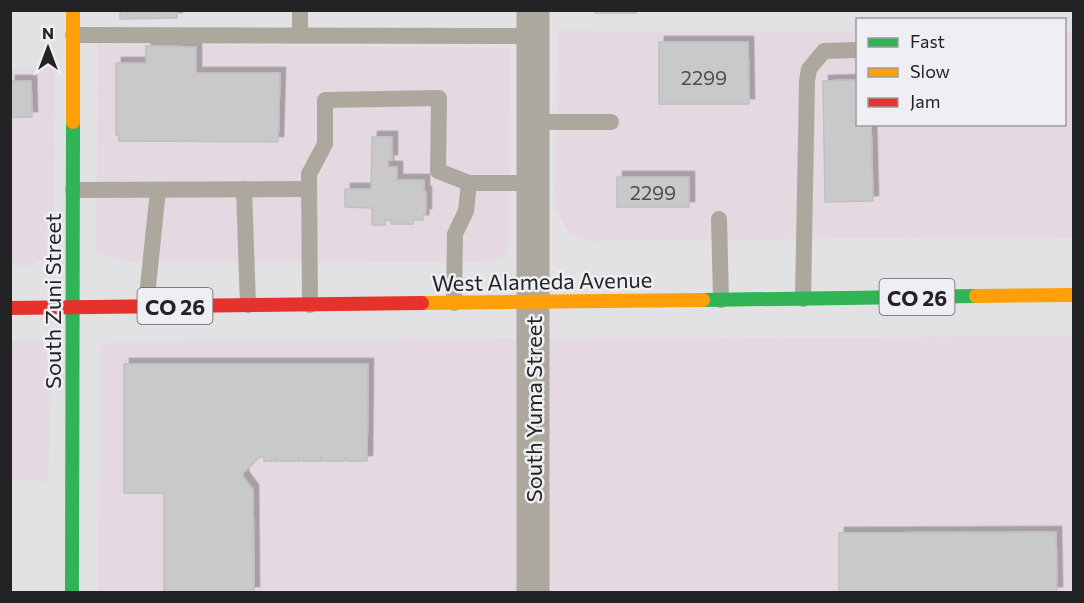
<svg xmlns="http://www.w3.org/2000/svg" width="1084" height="603" viewBox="0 0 1084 603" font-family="Commissioner,sans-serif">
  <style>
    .commercial { fill: #e4d9e1 }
    .building { fill: #cac9ca; stroke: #c0c0c1; stroke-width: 1.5; filter: url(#shadow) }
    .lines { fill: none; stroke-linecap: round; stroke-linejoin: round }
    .lane { stroke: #aca89d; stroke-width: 16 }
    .street { stroke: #aca89d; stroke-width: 33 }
    .fast { stroke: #30b455; stroke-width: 14 }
    .slow { stroke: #ff9f0a; stroke-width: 14 }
    .jam { stroke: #e5322d; stroke-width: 14 }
    .labels { text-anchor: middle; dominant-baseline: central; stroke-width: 5; stroke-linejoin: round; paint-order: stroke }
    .number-label { font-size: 20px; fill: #4e4e50 }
    .shield { fill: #eeeef3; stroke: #606063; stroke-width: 1.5 }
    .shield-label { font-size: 21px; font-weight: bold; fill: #232325 }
    .street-label { font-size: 22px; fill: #232325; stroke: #eeeef3 }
  </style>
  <defs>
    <filter id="shadow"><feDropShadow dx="5.5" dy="-5.5" stdDeviation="0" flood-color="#0004"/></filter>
  </defs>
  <rect width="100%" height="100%" fill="#e2e2e4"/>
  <g class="commercial">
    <path d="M558,31L857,32L858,124H1064L1065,32H1073V237L588,241L570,235L555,208Z"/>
    <path d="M98,44L510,48L508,250L504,257L490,263L129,261L96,253Z"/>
    <path d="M11,68H55L54,229L52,253L30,266L11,265Z"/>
    <path d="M1073,336V592H98L100,346L120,341Z"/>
    <path d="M11,340H43L52,365L48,481L11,480Z"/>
  </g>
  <g class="building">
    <path d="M120,10H177V18L120,19Z"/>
    <rect x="595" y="10" width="41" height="3"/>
    <path d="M659,42H748L749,104H659Z"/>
    <path d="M146,46L196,47V73H280L278,142L119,141V135H116V63H146Z"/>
    <path d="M858,80V124H871L873,201L825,202L823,81Z"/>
    <path d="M10,81H31L32,117H10Z"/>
    <path d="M372,137H392V160H388V167H397V180H424V192H426V214H423V220H413V224H391V220H385V225H372V208L345,207V189H371Z"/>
    <rect x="617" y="177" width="72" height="30"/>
    <path d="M124,364H368L367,461H346V457L344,461H321V456L320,461H299V457L298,461H276V456H274V461H264V457H259L243,473V477L253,490L254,592H164V493H124Z"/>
    <path d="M1056,532L1057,592H839V533Z"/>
  </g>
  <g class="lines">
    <g class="lane">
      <path d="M300,10V35"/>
      <path d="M73,35L533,36"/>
      <path d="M533,122H611"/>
      <path d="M244,189L248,305"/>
      <path d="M73,190L309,189"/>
      <path d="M719,219L721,300"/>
      <path d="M803,299L807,81L809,69L824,51L858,50"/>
      <path d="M454,303L455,234L466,211L469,183H533"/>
      <path d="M310,305L309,174L325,144V100L439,98L438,171L469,183"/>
      <path d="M146,306L158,190"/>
    </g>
    <path class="street" d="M533,10V592"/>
    <g class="fast">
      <path d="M703,300L976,296"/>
      <path d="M72,592L73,122"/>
    </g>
    <g class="slow">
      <path d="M73,122V10"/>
      <path d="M976,296L1074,295"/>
      <path d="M422,303L703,300"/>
    </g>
    <path class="jam" d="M10,308L422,303"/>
  </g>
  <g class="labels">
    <g class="number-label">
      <text x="704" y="77">2299</text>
      <text x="653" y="192">2299</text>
    </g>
    <g class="shield">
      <rect x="879.5" y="279" width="75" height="36" rx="4.5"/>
      <rect x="137.5" y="288" width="75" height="36" rx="4.5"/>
    </g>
    <g class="shield-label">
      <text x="917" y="297">CO 26</text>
      <text x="175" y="306">CO 26</text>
    </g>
    <g class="street-label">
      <text transform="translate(542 281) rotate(-1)">West Alameda Avenue</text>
      <text transform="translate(52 301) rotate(-90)">South Zuni Street</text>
      <text transform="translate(533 409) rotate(-90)">South Yuma Street</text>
    </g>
  </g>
  <rect width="1084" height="603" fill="none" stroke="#232325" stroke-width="24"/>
  <rect x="856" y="18" width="210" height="108" fill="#eeeef3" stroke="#9d9da1" stroke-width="1.5"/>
  <rect x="868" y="38" width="30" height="9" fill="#30b455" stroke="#9d9da1" stroke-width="1.5"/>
  <text x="910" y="48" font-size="18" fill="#232325">Fast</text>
  <rect x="868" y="68" width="30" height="9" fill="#ff9f0a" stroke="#9d9da1" stroke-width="1.5"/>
  <text x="910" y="78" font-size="18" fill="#232325">Slow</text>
  <rect x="868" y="98" width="30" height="9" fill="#e5322d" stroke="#9d9da1" stroke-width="1.5"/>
  <text x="910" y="108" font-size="18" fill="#232325">Jam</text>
  <g transform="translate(48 48)" stroke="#eeeef3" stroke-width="4.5" paint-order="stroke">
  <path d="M0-4.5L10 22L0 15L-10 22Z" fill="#232325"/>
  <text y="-9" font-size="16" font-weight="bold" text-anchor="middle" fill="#232325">N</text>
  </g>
</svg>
